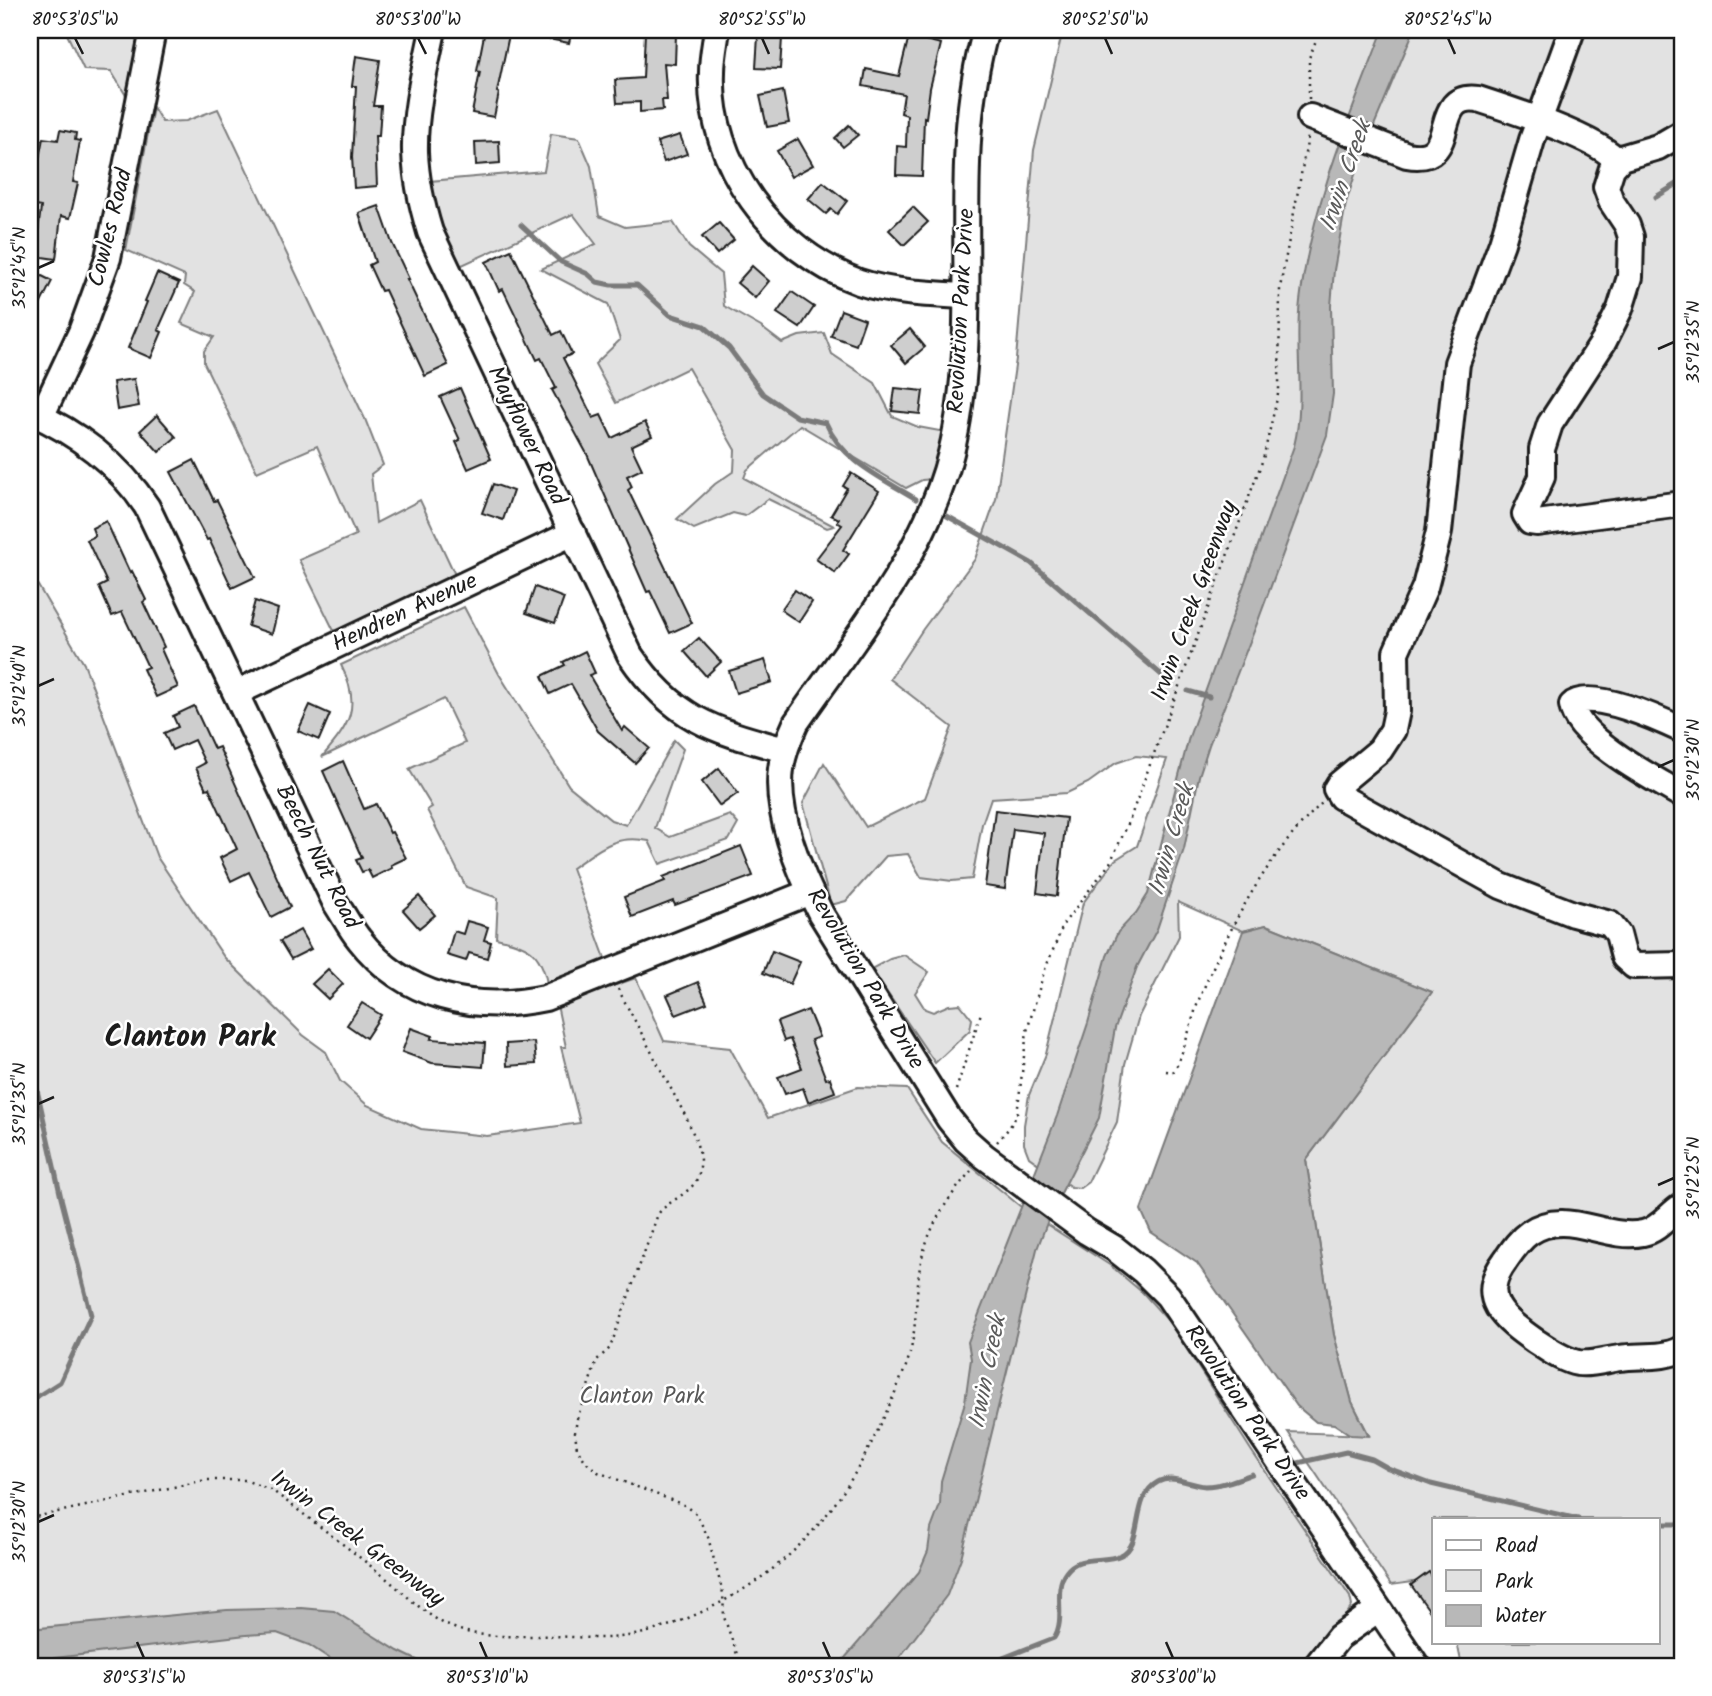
<svg xmlns="http://www.w3.org/2000/svg" width="1712" height="1696" viewBox="0 0 1712 1696" font-family="Kalam,sans-serif">
  <style>
    .green { fill: #e2e2e2; stroke: #7f7f7f; stroke-width: 2 }
    .water { fill: #b8b8b8; stroke: #7a7a7a; stroke-width: 2 }
    .lines { fill: none; stroke-linecap: round; stroke-linejoin: round }
    .stream { stroke: #7a7a7a; stroke-width: 5 }
    .building { fill: #cecece; stroke: #1c1c1c; stroke-width: 2 }
    .minor-casing { stroke: #1c1c1c; stroke-width: 30 }
    .path { stroke: #1c1c1c; stroke-width: 2.5; stroke-dasharray: 2 5; stroke-linecap: butt }
    .minor { stroke: #fff; stroke-width: 24 }
    .ticks { fill: none; stroke: #1c1c1c; stroke-width: 2.5 }
    .labels { text-anchor: middle; dominant-baseline: central; stroke-width: 5; stroke-linejoin: round; paint-order: stroke }
    .street-label { font-size: 23px; fill: #1c1c1c; stroke: #fff }
    .park-label { font-size: 23px; fill: #575757; stroke: #fff }
    .water-label { font-size: 24px; font-style: italic; fill: #5a5a5a; stroke: #fff }
    .district-label { font-size: 30px; font-weight: bold; fill: #1c1c1c; stroke: #fff }
    .neatline { fill: none; stroke: #1c1c1c; stroke-width: 2.5 }
    .ticks-label { font-size: 18px; text-anchor: middle; fill: #1c1c1c }
  </style>
  <rect width="100%" height="100%" fill="#fff"/>
  <filter id="ink" filterUnits="userSpaceOnUse"><feTurbulence type="fractalNoise" baseFrequency=".0143" numOctaves="2"/><feDisplacementMap in="SourceGraphic" scale="14" xChannelSelector="R" yChannelSelector="G"/><feConvolveMatrix kernelMatrix="1 2 1 2 8 2 1 2 1" color-interpolation-filters="sRGB"/></filter>
  <g filter="url(#ink)">
    <g class="green">
      <path d="M65,30H143L130,102L111,71L84,70Z"/>
      <path d="M1063,30H1682V1666H1462L1457,1642H1658V1519H1434V1597L1420,1581L1391,1585L1288,1432L1369,1435L1352,1402L1334,1335L1306,1160L1432,992L1266,925L1243,931L1178,902L1179,936L1139,1016L1125,1064L1117,1122L1088,1182L1080,1188L1071,1187L1029,1157L1024,1144V1125L1029,1095L1046,1054L1083,903L1115,860L1137,846L1167,759L1136,756L1116,763L1088,783L1067,793L991,798L982,824L972,879L952,881L921,877L908,854L886,856L846,901L831,905L803,803L824,763L866,827L925,798L952,727L890,679L923,629L975,559L996,499L1016,359L1034,150Z"/>
      <path d="M153,107L162,122L186,121L218,109L365,419L383,465L371,474L376,523L420,500L457,579L336,635L299,560L356,535L317,446L257,472L204,363V351L214,337L181,323L195,292L184,285L185,276L126,250Z"/>
      <path d="M551,134L579,138L591,166L599,216L625,227L673,222L689,247L721,274L724,306L761,327L782,343L799,336L824,333L832,354L875,383L892,416L918,427L945,432L933,479L922,480L906,488L800,425L747,470L744,478L834,526L827,528L768,499L745,516L733,513L694,529L677,519L715,484L734,471L735,450L688,368L616,403L595,364L620,340L608,304L541,269L596,244L573,214L460,266L439,229L430,181L544,171Z"/>
      <path d="M30,572L84,664L157,857L224,957L303,1035L326,1052L340,1081L367,1105L421,1129L487,1136L580,1123L561,1047H566L557,1005L636,978L664,1041L730,1048L768,1118L858,1087L907,1089L942,1142L1026,1211L1111,1266L1143,1293L1170,1323L1251,1450L1350,1597L1352,1606L1346,1615L1325,1634L1302,1666H30Z"/>
      <path d="M464,607L499,674L569,786L611,820L626,825L674,740L683,749L655,828L670,837L730,815L738,824L729,840L660,864L649,841C614,834 600,849 572,868L606,961L547,983C540,950 528,945 496,938L498,898L466,887L427,810L432,807L409,769L465,743L444,699L322,757C350,724 362,707 341,665Z"/>
      <path d="M904,955L929,972L915,993L925,1009L933,1012L949,1005L960,1004L972,1019L970,1030L935,1063L871,969L890,959Z"/>
    </g>
    <g class="water">
      <path d="M1383,30H1414L1360,159L1346,203L1334,270L1331,306L1333,394L1327,435L1258,621L1209,745L1199,776L1184,849L1157,929L1137,967L1115,1028L1099,1118L1050,1215L1037,1249L961,1558L947,1595L893,1666H838L919,1572L928,1551L931,1529L940,1505L941,1481L965,1402L971,1359L968,1342L1057,1116L1088,1023L1107,956L1118,932L1136,913L1148,894L1189,737L1294,446C1306,398 1294,350 1300,301C1311,207 1349,118 1383,30Z"/>
      <path d="M1266,925L1432,992L1306,1160L1334,1335L1352,1402L1369,1436L1351,1435L1334,1424L1316,1422L1297,1406L1197,1263L1151,1232L1141,1210L1243,931Z"/>
      <path d="M301,1608L334,1611L398,1651L429,1666H341L309,1645L277,1633L246,1635L30,1661V1629L227,1610Z"/>
    </g>
    <g class="lines">
      <g class="stream">
        <path d="M1656,197L1682,181"/>
        <path d="M521,225L561,262L588,274L597,282L611,285H637L670,315L704,326L729,348L763,394L797,417L826,423C842,461 882,478 916,499"/>
        <path d="M947,516L1031,563L1171,683"/>
        <path d="M1188,691L1209,697"/>
        <path d="M30,1058L61,1198L91,1315L60,1382L30,1401"/>
        <path d="M1298,1463L1346,1452L1372,1459L1388,1468L1431,1484L1578,1519"/>
        <path d="M1658,1524H1682"/>
        <path d="M994,1666L1003,1658L1054,1638C1067,1618 1052,1590 1066,1572C1080,1553 1103,1564 1121,1555C1145,1544 1130,1497 1158,1482C1173,1474 1190,1485 1205,1486C1221,1486 1238,1479 1252,1474"/>
      </g>
    </g>
    <g class="building">
      <path d="M485,30H510L497,92L499,93L494,117L472,113L480,72L477,71Z"/>
      <path d="M534,30H572L569,43L533,36Z"/>
      <path d="M645,32L676,33L675,64L664,63L667,100H662L663,110L640,112V102L617,103L615,80L643,78Z"/>
      <path d="M758,36L782,38L780,69L756,68Z"/>
      <path d="M909,36L941,44L930,88L926,118L924,117L922,176L896,175L897,146L906,147L907,115L901,113L904,94L863,86L866,69L899,76Z"/>
      <path d="M356,56L380,60L373,106H381L379,136H375L377,186L354,188L352,157L356,86H352Z"/>
      <path d="M783,91L789,123L767,127L760,96Z"/>
      <path d="M849,125L858,135L843,147L835,138Z"/>
      <path d="M60,130L76,133L75,140L80,141L73,182L78,183L70,218L61,216L56,259L35,256L41,207L30,205L32,192L30,191V172L36,174L43,138L58,140Z"/>
      <path d="M680,135L687,154L664,162L657,142Z"/>
      <path d="M798,139L813,165L791,177L777,151Z"/>
      <path d="M499,141L500,163L476,165L475,142Z"/>
      <path d="M823,182L847,201L837,214L831,209L826,214L808,199Z"/>
      <path d="M379,206L392,243L409,279H407L448,365L425,376L385,290L381,291L369,265L375,262L359,213Z"/>
      <path d="M913,207L928,222L904,245L889,230Z"/>
      <path d="M719,223L734,240L717,254L702,237Z"/>
      <path d="M511,250L553,335L561,331L572,354L563,358L593,418L601,415L612,438L645,422L652,436L631,446L642,469L627,476L632,487L628,490L692,623L670,633L650,591L647,592L636,567L587,454L552,390L556,388L541,358L537,360L503,289L499,291L486,262Z"/>
      <path d="M752,266L769,281L755,298L737,283Z"/>
      <path d="M30,270L52,281L39,307L30,303Z"/>
      <path d="M157,273L179,283L158,330L162,332L151,358L128,348L147,302L145,301Z"/>
      <path d="M792,292L814,307L800,328L777,313Z"/>
      <path d="M841,310L865,319L856,345L831,336Z"/>
      <path d="M910,329L925,347L906,363L891,345Z"/>
      <path d="M134,379L139,406L117,410L113,382Z"/>
      <path d="M460,388L491,459L468,469L456,442L460,440L440,397Z"/>
      <path d="M895,388L923,391L920,414L892,411Z"/>
      <path d="M157,415L176,437L159,452L140,431Z"/>
      <path d="M194,460L214,501L217,500L255,577L232,588L209,539L207,540L171,472Z"/>
      <path d="M851,473L879,491L843,550L849,554L835,573L816,559L842,525L837,522L839,519L831,515L847,488L843,486Z"/>
      <path d="M493,484L513,491L503,520L482,513Z"/>
      <path d="M106,521L130,573L132,571L146,600L143,602L164,647L161,649L178,687L156,697L143,669L148,667L122,612L112,616L99,587L107,583L87,540L95,536L92,528Z"/>
      <path d="M535,587L564,598L555,623L526,613Z"/>
      <path d="M795,590L812,602L799,622L781,610Z"/>
      <path d="M255,601L278,609L272,634L248,626Z"/>
      <path d="M699,638L721,662L706,676L684,651Z"/>
      <path d="M585,651L595,673L589,675L622,731L625,727L649,748L635,763L598,731L571,684L550,694L542,676L565,665L563,662Z"/>
      <path d="M765,660L772,682L736,693L729,671Z"/>
      <path d="M310,705L330,714L319,740L298,731Z"/>
      <path d="M194,706L214,749L219,747L290,907L271,917L249,872L231,881L220,858L237,849L209,788L206,789L196,768L205,763L194,740L172,750L164,733L178,727L173,716Z"/>
      <path d="M343,761L364,809L376,804L390,833L392,832L406,858L391,865L392,868L372,878L368,870L362,872L356,860L362,858L323,771Z"/>
      <path d="M719,768L738,793L720,806L702,782Z"/>
      <path d="M995,810L1066,818L1057,896L1037,893L1044,833L1013,829L1005,889L985,886Z"/>
      <path d="M741,846L753,876L675,905L673,901L632,917L624,897L665,881L663,877Z"/>
      <path d="M419,896L435,915L419,928L403,910Z"/>
      <path d="M467,921L488,927L484,940L491,942L487,958L469,953L466,961L447,955L454,931L463,934Z"/>
      <path d="M300,930L311,949L291,959L280,941Z"/>
      <path d="M772,951L800,962L790,984L763,973Z"/>
      <path d="M328,969L343,984L328,999L312,984Z"/>
      <path d="M698,982L707,1003L676,1015L667,995Z"/>
      <path d="M362,1003L381,1015L366,1038L347,1025Z"/>
      <path d="M808,1010L819,1037L811,1040L826,1079L830,1078L835,1092L808,1102L803,1088L785,1094L778,1077L802,1068L790,1039L784,1041L777,1022Z"/>
      <path d="M411,1028L433,1036L431,1039L485,1043L483,1067L432,1063L402,1052Z"/>
      <path d="M534,1042L536,1064L507,1066L506,1044Z"/>
      <path d="M1429,1572L1434,1580V1617L1411,1585Z"/>
    </g>
    <g class="lines">
      <g class="minor-casing">
        <g id="minor">
          <path d="M433,30C425,69 414,112 415,152C416,179 422,206 430,232L630,655C674,720 713,730 785,750"/>
          <path d="M717,30C715,44 712,58 712,72C708,164 774,251 859,282C892,293 930,294 965,296"/>
          <path d="M986,30C946,167 985,315 951,453C926,554 854,639 796,723C789,738 783,753 781,769C775,814 801,875 821,914L949,1119L966,1140L984,1156L1087,1232L1114,1248L1143,1271L1168,1296L1417,1666"/>
          <path d="M1572,30L1532,140L1502,243L1457,363L1439,532L1425,587L1396,652L1397,711L1393,730L1380,750L1339,784L1336,789L1341,797L1501,886L1573,914L1610,924L1618,934L1624,957L1634,966L1682,965"/>
          <path d="M1310,117L1407,155C1463,166 1427,92 1478,99C1509,109 1599,138 1617,161"/>
          <path d="M1682,133L1658,147L1621,158L1612,168L1606,187L1611,201L1627,225L1631,237L1630,277L1620,309L1604,341L1550,424L1542,449V477L1525,514L1530,522L1537,523L1682,504"/>
          <path d="M30,412C76,432 119,464 147,507L335,902C343,914 350,928 359,939C405,998 474,1013 545,998L810,892"/>
          <path d="M41,417L81,332L108,258L153,30"/>
          <path d="M236,693L573,533"/>
          <path d="M1682,730C1663,721 1589,687 1572,705C1576,738 1654,779 1682,795"/>
          <path d="M1682,1206C1669,1214 1659,1230 1643,1233C1605,1241 1566,1207 1529,1233C1519,1240 1512,1251 1505,1261C1477,1299 1504,1319 1535,1341C1548,1349 1562,1360 1578,1363C1592,1365 1605,1360 1620,1358C1640,1355 1664,1359 1682,1349"/>
          <path d="M1316,1666L1339,1637L1377,1610"/>
        </g>
      </g>
      <g class="path">
        <path d="M1309,99V58L1320,30"/>
        <path d="M618,989L686,1117C696,1139 711,1172 688,1190C678,1199 667,1203 658,1214L610,1348L597,1360L577,1419L575,1432L577,1448L586,1462L598,1472L684,1505L697,1515L708,1537L713,1556L723,1593L724,1617L741,1666"/>
        <path d="M1166,1071L1173,1072C1182,1061 1193,1014 1200,997C1230,926 1266,856 1322,803"/>
        <path d="M956,1090L981,1013"/>
        <path d="M997,1142L1009,1128L1017,1115L1027,1031L1044,972L1064,923L1110,863L1128,824L1263,459L1279,390L1280,288L1308,137"/>
        <path d="M30,1518L206,1480H245L273,1491C310,1519 347,1547 382,1575C405,1593 427,1618 454,1628C485,1640 522,1635 554,1636C578,1637 604,1640 628,1636C656,1632 683,1621 708,1609C816,1556 860,1478 904,1371C916,1343 915,1313 918,1283C921,1239 943,1203 971,1171"/>
      </g>
      <use href="#minor" class="minor"/>
    </g>
  </g>
  <path class="ticks" d="M75,38L83,54M418,38L426,54M762,38L769,54M1105,38L1112,54M1448,38L1455,54M38,268L54,261M1658,349L1674,342M38,686L54,679M1658,767L1674,760M38,1104L54,1097M1658,1185L1674,1178M38,1522L54,1515M137,1642L144,1658M480,1642L487,1658M823,1642L830,1658M1166,1642L1173,1658"/>
  <g class="labels">
    <g class="street-label">
      <text transform="translate(111 228) rotate(-76)">Cowles Road</text>
      <text transform="translate(962 311) rotate(-87)">Revolution Park Drive</text>
      <text transform="translate(526 436) rotate(64)">Mayflower Road</text>
      <text transform="translate(1195 601) rotate(-70)">Irwin Creek Greenway</text>
      <text transform="translate(405 613) rotate(-25)">Hendren Avenue</text>
      <text transform="translate(317 857) rotate(63)">Beech Nut Road</text>
      <text transform="translate(865 979) rotate(59)">Revolution Park Drive</text>
      <text transform="translate(1247 1413) rotate(56)">Revolution Park Drive</text>
      <text transform="translate(357 1539) rotate(37)">Irwin Creek Greenway</text>
    </g>
    <g class="park-label">
      <text x="642" y="1397">Clanton Park</text>
    </g>
    <g class="water-label">
      <text transform="translate(1346 176) rotate(-71)">Irwin Creek</text>
      <text transform="translate(1172 840) rotate(-74)">Irwin Creek</text>
      <text transform="translate(988 1372) rotate(-79)">Irwin Creek</text>
    </g>
    <g class="district-label">
      <text x="190" y="1038">Clanton Park</text>
    </g>
  </g>
  <rect width="1712" height="1696" fill="none" stroke="#fff" stroke-width="77"/>
  <rect x="1432" y="1518" width="228" height="126" fill="#ffffff" stroke="#a4a4a4" stroke-width="2"/>
  <rect x="1446" y="1540" width="35" height="10" fill="#ffffff" stroke="#a4a4a4" stroke-width="2"/>
  <text x="1495" y="1552" font-size="21" fill="#1c1c1c">Road</text>
  <rect x="1446" y="1570" width="35" height="21" fill="#e2e2e2" stroke="#a4a4a4" stroke-width="2"/>
  <text x="1495" y="1588" font-size="21" fill="#1c1c1c">Park</text>
  <rect x="1446" y="1605" width="35" height="21" fill="#b8b8b8" stroke="#a4a4a4" stroke-width="2"/>
  <text x="1495" y="1622" font-size="21" fill="#1c1c1c">Water</text>
  <rect x="38" y="38" width="1636" height="1620" class="neatline"/>
  <g class="ticks-label">
    <text x="75" y="25">80°53'05"W</text>
    <text x="418" y="25">80°53'00"W</text>
    <text x="762" y="25">80°52'55"W</text>
    <text x="1105" y="25">80°52'50"W</text>
    <text x="1448" y="25">80°52'45"W</text>
    <text transform="translate(19 268) rotate(-90)" y="6">35°12'45"N</text>
    <text transform="translate(1693 342) rotate(-90)" y="6">35°12'35"N</text>
    <text transform="translate(19 686) rotate(-90)" y="6">35°12'40"N</text>
    <text transform="translate(1693 760) rotate(-90)" y="6">35°12'30"N</text>
    <text transform="translate(19 1104) rotate(-90)" y="6">35°12'35"N</text>
    <text transform="translate(1693 1178) rotate(-90)" y="6">35°12'25"N</text>
    <text transform="translate(19 1522) rotate(-90)" y="6">35°12'30"N</text>
    <text x="144" y="1683">80°53'15"W</text>
    <text x="487" y="1683">80°53'10"W</text>
    <text x="830" y="1683">80°53'05"W</text>
    <text x="1173" y="1683">80°53'00"W</text>
  </g>
</svg>
